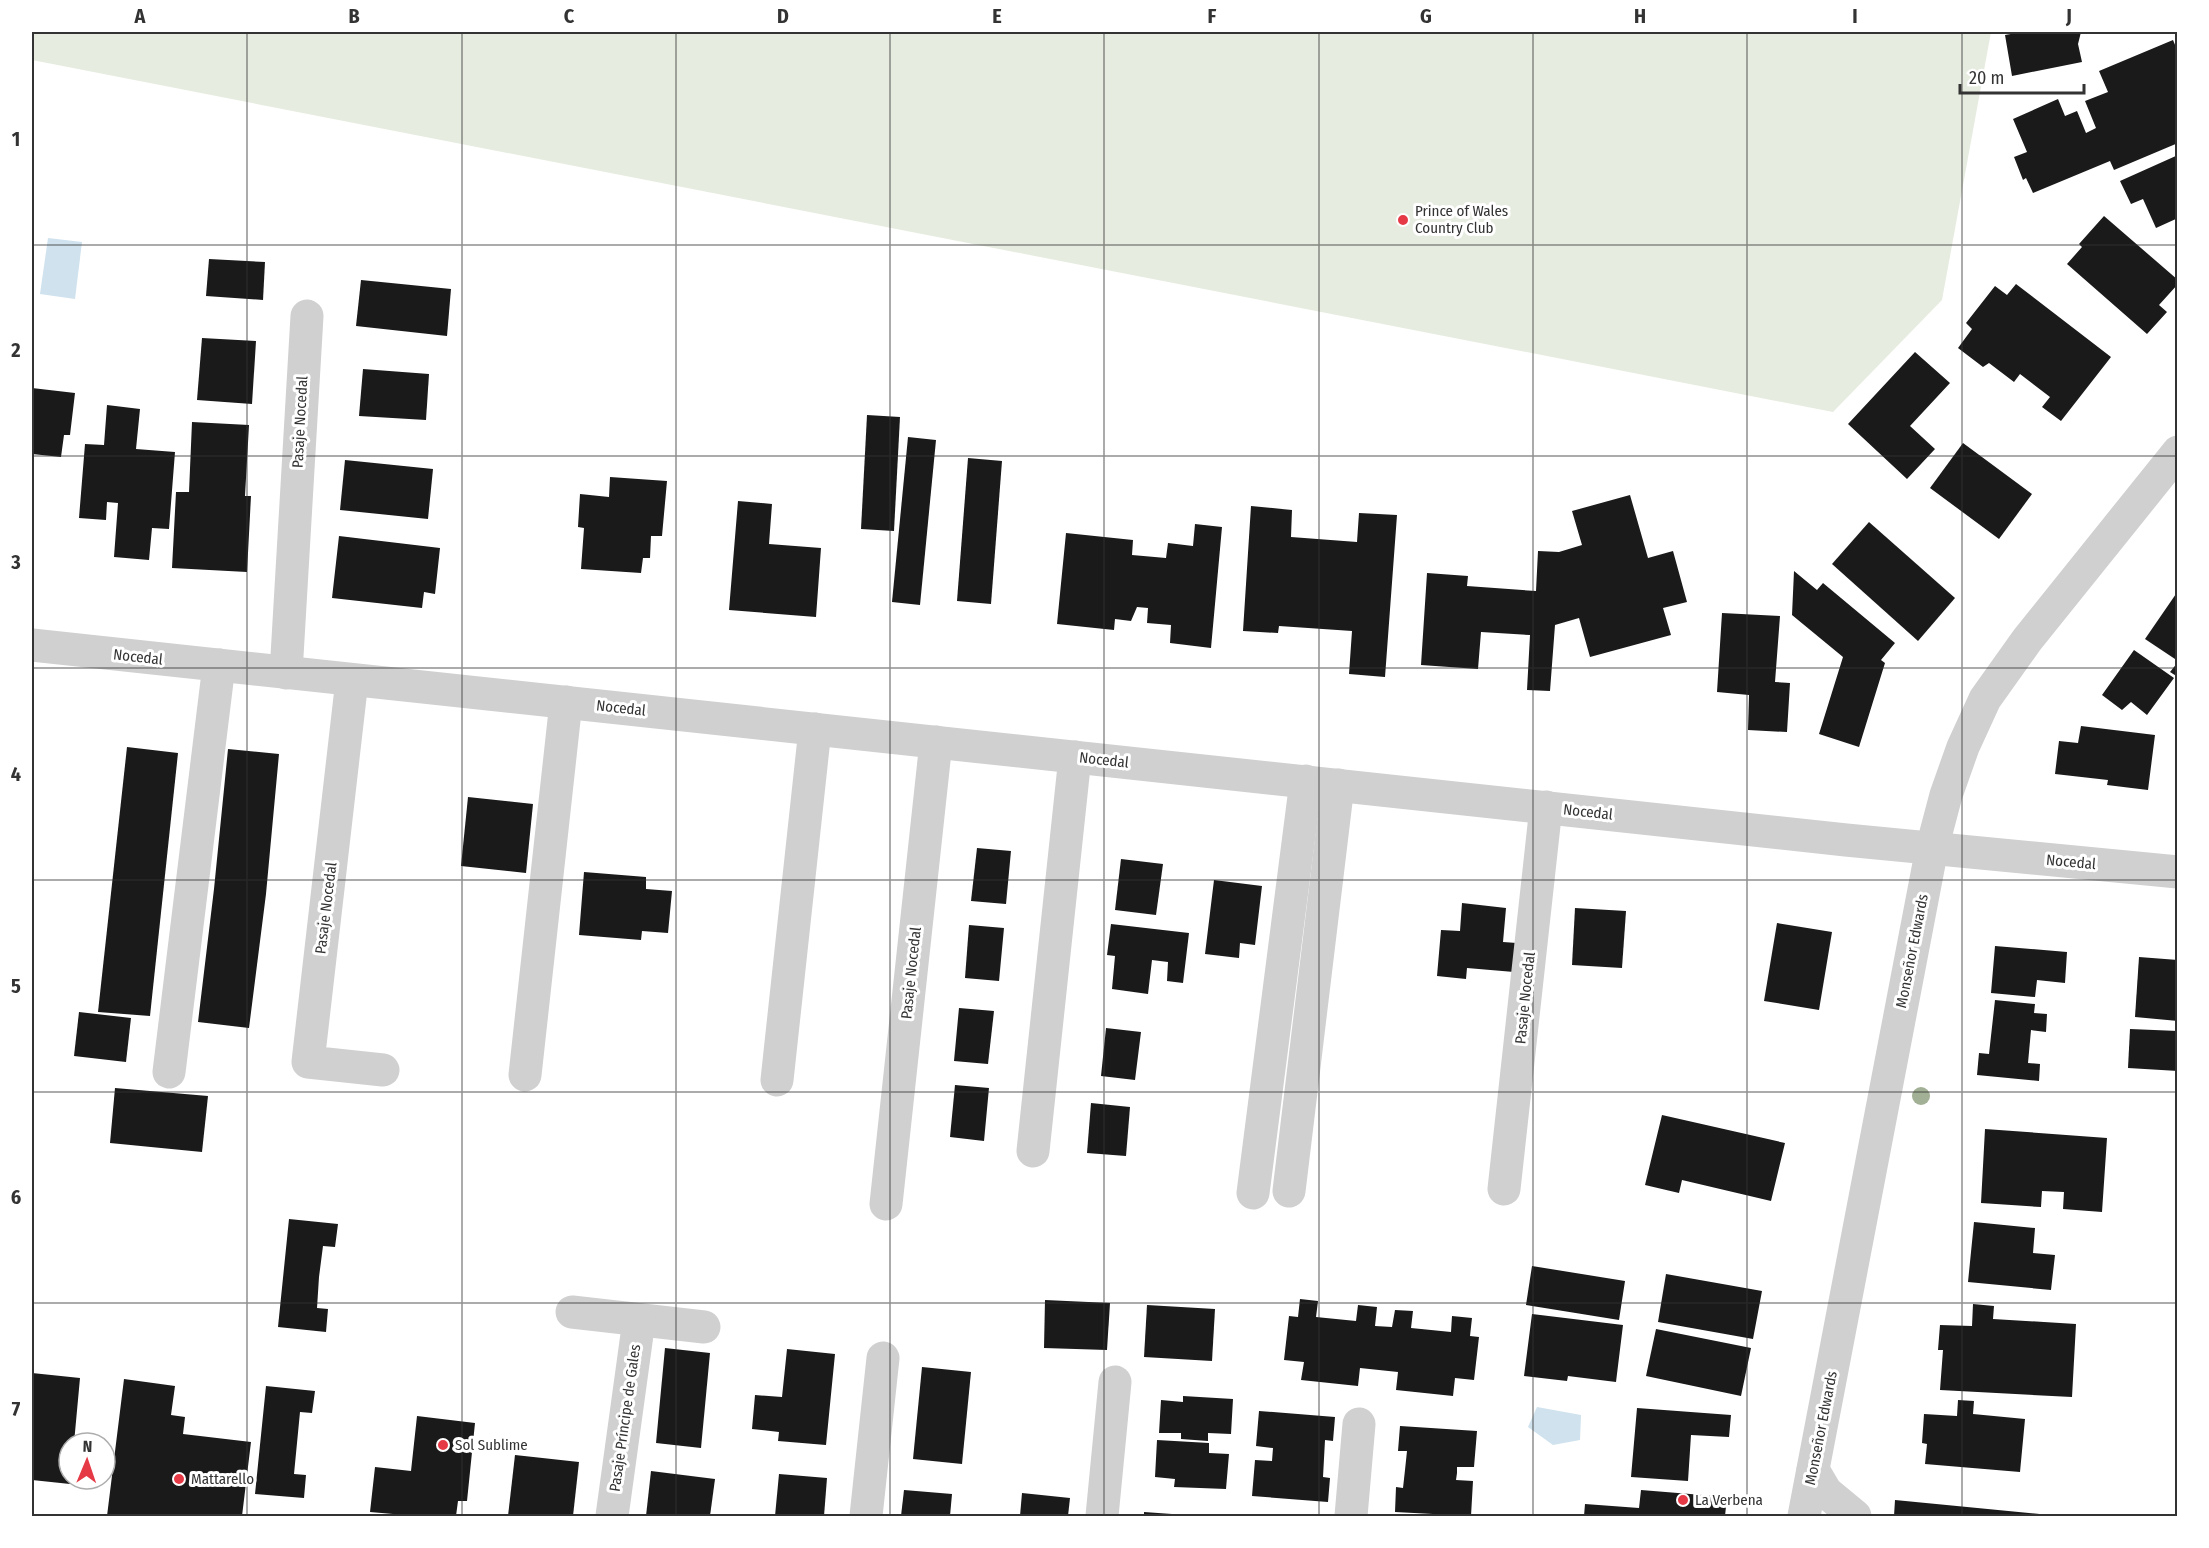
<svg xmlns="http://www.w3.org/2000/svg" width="2209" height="1548" viewBox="0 0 2209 1548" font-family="'Fira Sans Condensed',sans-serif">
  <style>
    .green { fill: #e6ecdf }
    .water { fill: #cfe2ee }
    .building { fill: #1a1a1a }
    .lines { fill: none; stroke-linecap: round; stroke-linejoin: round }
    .minor { stroke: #d0d0d0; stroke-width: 33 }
    .tree { fill: #a2b095 }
    .grid { fill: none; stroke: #333; stroke-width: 1.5; stroke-opacity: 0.55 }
    .poi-dot { fill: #e63946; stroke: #fff; stroke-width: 2 }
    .labels { text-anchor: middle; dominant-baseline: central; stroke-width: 6; stroke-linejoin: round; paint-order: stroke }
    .poi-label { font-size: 15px; fill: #333; stroke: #fff; text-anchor: start }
    .street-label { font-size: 15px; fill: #333; stroke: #fff }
    .neatline { fill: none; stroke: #333; stroke-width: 2 }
    .grid-label { font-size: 20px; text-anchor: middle; font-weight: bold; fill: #333 }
  </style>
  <rect width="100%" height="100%" fill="#fff"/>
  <path class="green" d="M32,32H1991L1942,300L1833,412L32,60Z"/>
  <g class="water">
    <path d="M48,238L82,242L75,299L40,294Z"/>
    <path d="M1537,1407L1581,1415L1580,1440L1553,1445L1528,1427Z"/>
  </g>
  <g class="building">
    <path d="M2022,32H2081L2078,44L2082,62L2012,76L2005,35Z"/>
    <path d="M2173,40L2178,52V143L2114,170L2110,161L2033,193L2026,178L2023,180L2014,157L2027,152L2013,119L2058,99L2065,116L2077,111L2086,133L2096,128L2085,101L2108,92L2099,71Z"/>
    <path d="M2178,155V218L2156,228L2143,199L2131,204L2120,181Z"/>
    <path d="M2104,216L2178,280V284L2159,305L2167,312L2147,334L2067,264L2082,247L2079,244Z"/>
    <path d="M209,259L265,262L263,300L206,296Z"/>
    <path d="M361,280L451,289L447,336L356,326Z"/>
    <path d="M2016,284L2111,357L2061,421L2042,407L2050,397L2020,374L2014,382L1989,363L1983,367L1958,348L1972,329L1966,323L1995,286L2007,295Z"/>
    <path d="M202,338L256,341L252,404L197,400Z"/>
    <path d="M1915,352L1950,383L1910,426L1935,449L1907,479L1848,424Z"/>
    <path d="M363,369L429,374L426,420L359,416Z"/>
    <path d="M32,388L75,393L70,435H64L61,457L32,454Z"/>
    <path d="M107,405L140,409L136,449L175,452L169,529L152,528L149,560L114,557L118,503L107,502L106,520L79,518L85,444L104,445Z"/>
    <path d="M867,415L900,417L894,531L861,529Z"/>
    <path d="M192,422L249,425L245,496H251L247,572L172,568L176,492H189Z"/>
    <path d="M908,437L936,440L920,605L892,602Z"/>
    <path d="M1963,443L2032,494L1999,539L1930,488Z"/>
    <path d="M968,458L1002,461L991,604L957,601Z"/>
    <path d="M345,460L433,469L428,519L340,510Z"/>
    <path d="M610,477L667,481L662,536H651L650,558H643L641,573L581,569L584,528L578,527L580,494L609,497Z"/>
    <path d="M1630,495L1648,558L1673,551L1687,602L1663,608L1671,635L1590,657L1579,618L1555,625L1550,691L1527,690L1530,635L1481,632L1478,669L1421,665L1427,573L1468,576L1467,586L1536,591L1538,551L1559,552L1582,545L1572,511Z"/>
    <path d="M738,501L772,504L769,544L821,548L816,617L729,610Z"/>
    <path d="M1251,506L1292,510L1291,537L1357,542L1359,513L1397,515L1385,677L1349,674L1352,631L1279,626L1278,633L1243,631Z"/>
    <path d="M1869,522L1955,598L1918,641L1832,564Z"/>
    <path d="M1195,524L1222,527L1211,648L1170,643L1171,625L1147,623L1148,608L1137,607L1131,621L1115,619L1114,630L1057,624L1066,533L1133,540L1132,555L1166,558L1168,543L1193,546Z"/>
    <path d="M339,536L440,548L435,594L424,592L422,608L332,598Z"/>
    <path d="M1794,571L1817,590L1823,583L1895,643L1881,660L1885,663L1859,747L1819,734L1843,657L1792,615Z"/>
    <path d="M2178,591V661L2145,639Z"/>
    <path d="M1722,613L1780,616L1775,682L1790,683L1787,732L1748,730L1749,695L1717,692Z"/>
    <path d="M2134,650L2174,678L2147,715L2131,702L2122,710L2102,695Z"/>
    <path d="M2178,662V677L2170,672Z"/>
    <path d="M2081,726L2155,735L2148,790L2107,785L2108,780L2055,774L2059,741L2078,743Z"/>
    <path d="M127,747L178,753L150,1016L98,1012Z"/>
    <path d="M228,749L279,754L266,894L249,1028L198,1022L214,889Z"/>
    <path d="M468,797L533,804L526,873L461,866Z"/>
    <path d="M977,848L1011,851L1006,904L971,901Z"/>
    <path d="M1121,859L1163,864L1156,915L1115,910Z"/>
    <path d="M584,872L646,877V889L672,891L668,933L642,931L641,940L579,935Z"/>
    <path d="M1214,880L1262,886L1255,945L1240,943L1239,958L1205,954Z"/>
    <path d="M1462,903L1506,908L1503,942L1517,943L1514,972L1467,968L1466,979L1437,976L1441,930L1460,931Z"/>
    <path d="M1575,908L1626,911L1622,968L1572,965Z"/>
    <path d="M1777,923L1832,932L1819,1010L1764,1001Z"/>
    <path d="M1111,924L1189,933L1183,983L1167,981L1168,962L1152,960L1148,994L1112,989L1115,956L1107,955Z"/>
    <path d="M969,925L1004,928L999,981L965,978Z"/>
    <path d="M1995,946L2067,952L2065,983L2037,980L2035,997L1991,993Z"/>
    <path d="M2139,957L2178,960V1021L2135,1017Z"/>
    <path d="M1995,1000L2035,1004L2034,1013L2047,1014L2046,1032L2031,1030L2028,1063L2040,1064L2039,1081L1977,1075L1979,1053L1989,1054Z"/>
    <path d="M959,1008L994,1011L988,1064L954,1061Z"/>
    <path d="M79,1012L131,1018L126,1062L74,1056Z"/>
    <path d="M1106,1028L1141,1032L1135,1080L1101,1076Z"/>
    <path d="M2130,1029L2178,1031V1071L2128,1068Z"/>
    <path d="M955,1085L989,1088L984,1141L950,1137Z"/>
    <path d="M115,1088L208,1096L202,1152L110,1143Z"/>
    <path d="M1091,1103L1130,1107L1126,1156L1087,1153Z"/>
    <path d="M1662,1115L1785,1143L1771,1201L1682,1180L1679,1193L1645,1185Z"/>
    <path d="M1985,1129L2107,1138L2102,1212L2063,1209L2064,1192L2042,1191L2041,1207L1981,1203Z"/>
    <path d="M289,1219L338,1224L335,1247L323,1246L319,1277L317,1308L328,1309L326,1332L278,1327Z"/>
    <path d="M1974,1222L2035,1228L2033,1253L2055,1255L2051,1290L1968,1282Z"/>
    <path d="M1532,1266L1625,1281L1619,1320L1526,1305Z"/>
    <path d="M1666,1274L1762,1291L1753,1339L1658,1322Z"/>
    <path d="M1300,1299L1318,1301L1316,1317L1356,1321L1358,1305L1377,1307L1375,1326L1392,1327L1395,1310L1413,1311L1411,1328L1451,1332L1452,1316L1472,1318L1470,1336L1479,1337L1474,1380L1455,1378L1453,1396L1396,1390L1398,1372L1360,1368L1358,1386L1301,1380L1304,1362L1284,1360L1289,1316L1298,1317Z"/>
    <path d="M1045,1300L1110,1303L1107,1350L1044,1348Z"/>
    <path d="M1973,1304L1994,1306L1993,1319L2076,1324L2072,1397L1940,1390L1943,1350H1938L1940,1325L1972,1326Z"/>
    <path d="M1147,1305L1215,1309L1212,1361L1144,1357Z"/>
    <path d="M1532,1314L1623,1325L1616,1382L1568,1376L1567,1381L1524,1376Z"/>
    <path d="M1656,1329L1751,1348L1741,1396L1646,1376Z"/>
    <path d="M665,1348L710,1353L701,1448L656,1443Z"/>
    <path d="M787,1349L835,1354L826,1445L778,1441L779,1432L752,1429L755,1395L782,1397Z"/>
    <path d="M922,1367L971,1372L962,1464L913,1459Z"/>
    <path d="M32,1373L80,1378L74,1443H69L70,1484L32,1480Z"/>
    <path d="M124,1379L175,1386L171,1415L185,1417L183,1434L251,1442L242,1516H107Z"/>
    <path d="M266,1386L315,1391L312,1413L300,1412L294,1474L306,1475L304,1498L255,1494Z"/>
    <path d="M1183,1396L1233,1399L1231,1434L1208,1433V1441L1181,1439V1433H1159L1161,1400L1183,1402Z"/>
    <path d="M1958,1400L1974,1401L1973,1414L2025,1419L2020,1472L1925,1464L1927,1444L1922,1443L1924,1414L1957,1416Z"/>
    <path d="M1637,1408L1731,1415L1729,1437L1691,1435L1688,1481L1631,1477Z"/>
    <path d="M1259,1411L1335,1417L1333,1441L1325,1440L1323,1477L1330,1478L1328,1502L1252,1496L1255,1460L1272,1461L1273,1448L1256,1446Z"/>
    <path d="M417,1416L475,1423L467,1501H458L456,1516H393V1514L370,1512L375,1467L411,1471Z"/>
    <path d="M1400,1426L1477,1431L1474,1467H1457V1473L1456,1480L1473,1481L1471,1516L1395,1512L1396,1487L1403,1488L1405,1470L1407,1451H1398Z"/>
    <path d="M1157,1440L1209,1443V1453L1229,1454L1226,1489L1174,1487L1175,1479L1155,1477Z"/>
    <path d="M515,1455L579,1462L573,1516H508Z"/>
    <path d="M651,1471L715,1479L710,1516H646Z"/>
    <path d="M779,1474L827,1478L824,1516H775Z"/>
    <path d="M904,1490L952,1494L950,1516H901Z"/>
    <path d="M1641,1490L1727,1497L1725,1516H1584L1585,1504L1639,1508Z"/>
    <path d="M1022,1493L1070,1498L1068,1516H1020Z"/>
    <path d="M1895,1500L2050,1515V1516H1894Z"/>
    <path d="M1144,1512L1186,1515V1516H1144Z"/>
  </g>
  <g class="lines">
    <g class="minor">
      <path d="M32,645L1846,840L2178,872"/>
      <path d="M286,673L307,316"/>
      <path d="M352,680L308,1062L383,1070"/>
      <path d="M169,1072L219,665"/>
      <path d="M525,1075L566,702"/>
      <path d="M777,1080L815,729"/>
      <path d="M1033,1151L1075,757"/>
      <path d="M1504,1189L1546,807"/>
      <path d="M1289,1191L1338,785"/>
      <path d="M1253,1193L1306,781"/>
      <path d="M886,1204L936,742"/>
      <path d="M572,1312L704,1327"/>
      <path d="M1813,1470L1826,1492L1855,1516"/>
      <path d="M612,1516L639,1320"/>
      <path d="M866,1516L883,1358"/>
      <path d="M1102,1516L1115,1382"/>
      <path d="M1351,1516L1359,1424"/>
      <path d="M1804,1516L1932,848L1946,795L1963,747L1985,699L2027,640L2178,452"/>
    </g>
  </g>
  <circle class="tree" cx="1921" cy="1096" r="9"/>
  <path class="grid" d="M247,32V1516M462,32V1516M676,32V1516M890,32V1516M1104,32V1516M1319,32V1516M1533,32V1516M1747,32V1516M1962,32V1516M32,245H2178M32,456H2178M32,668H2178M32,880H2178M32,1092H2178M32,1303H2178"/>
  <g class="poi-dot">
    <circle cx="1403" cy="220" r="6"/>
    <circle cx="443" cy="1445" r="6"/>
    <circle cx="179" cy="1479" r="6"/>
    <circle cx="1683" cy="1500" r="6"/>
  </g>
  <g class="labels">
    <g class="poi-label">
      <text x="1415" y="211">Prince of Wales<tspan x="1415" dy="17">Country Club</tspan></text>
      <text x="455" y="1445">Sol Sublime</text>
      <text x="191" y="1479">Mattarello</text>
      <text x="1695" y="1500">La Verbena</text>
    </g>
    <g class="street-label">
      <text transform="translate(300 422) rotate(-87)">Pasaje Nocedal</text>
      <text transform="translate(138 657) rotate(6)">Nocedal</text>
      <text transform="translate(621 708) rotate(6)">Nocedal</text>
      <text transform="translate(1104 760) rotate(6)">Nocedal</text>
      <text transform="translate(1588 812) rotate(6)">Nocedal</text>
      <text transform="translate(2071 862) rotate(5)">Nocedal</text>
      <text transform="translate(326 908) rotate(-83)">Pasaje Nocedal</text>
      <text transform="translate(1912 951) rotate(-79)">Monseñor Edwards</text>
      <text transform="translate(911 973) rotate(-84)">Pasaje Nocedal</text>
      <text transform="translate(1525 998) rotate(-84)">Pasaje Nocedal</text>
      <text transform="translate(625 1418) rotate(-82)">Pasaje Príncipe de Gales</text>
      <text transform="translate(1821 1428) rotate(-79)">Monseñor Edwards</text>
    </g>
  </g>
  <rect width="2209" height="1548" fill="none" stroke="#ffffff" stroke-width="66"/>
  <g transform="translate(87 1461) rotate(2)"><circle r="28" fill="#ffffff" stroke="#adadad" stroke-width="1.5"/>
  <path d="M0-4.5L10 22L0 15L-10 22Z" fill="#e63946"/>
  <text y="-9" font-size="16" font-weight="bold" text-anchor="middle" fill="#333333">N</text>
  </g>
  <path d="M1960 84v9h124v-9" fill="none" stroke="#333333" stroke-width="3"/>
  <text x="1969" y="84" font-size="18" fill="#333333" stroke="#ffffff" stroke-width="4.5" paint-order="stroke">20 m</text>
  <rect x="33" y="33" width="2143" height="1482" class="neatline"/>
  <g class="grid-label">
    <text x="140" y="23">A</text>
    <text x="354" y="23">B</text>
    <text x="569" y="23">C</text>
    <text x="783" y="23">D</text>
    <text x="997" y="23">E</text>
    <text x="1212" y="23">F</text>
    <text x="1426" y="23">G</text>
    <text x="1640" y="23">H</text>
    <text x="1855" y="23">I</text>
    <text x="2069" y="23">J</text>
    <text x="16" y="146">1</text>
    <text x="16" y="357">2</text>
    <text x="16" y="569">3</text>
    <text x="16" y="781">4</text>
    <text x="16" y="993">5</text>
    <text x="16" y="1204">6</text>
    <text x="16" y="1416">7</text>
  </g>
</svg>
